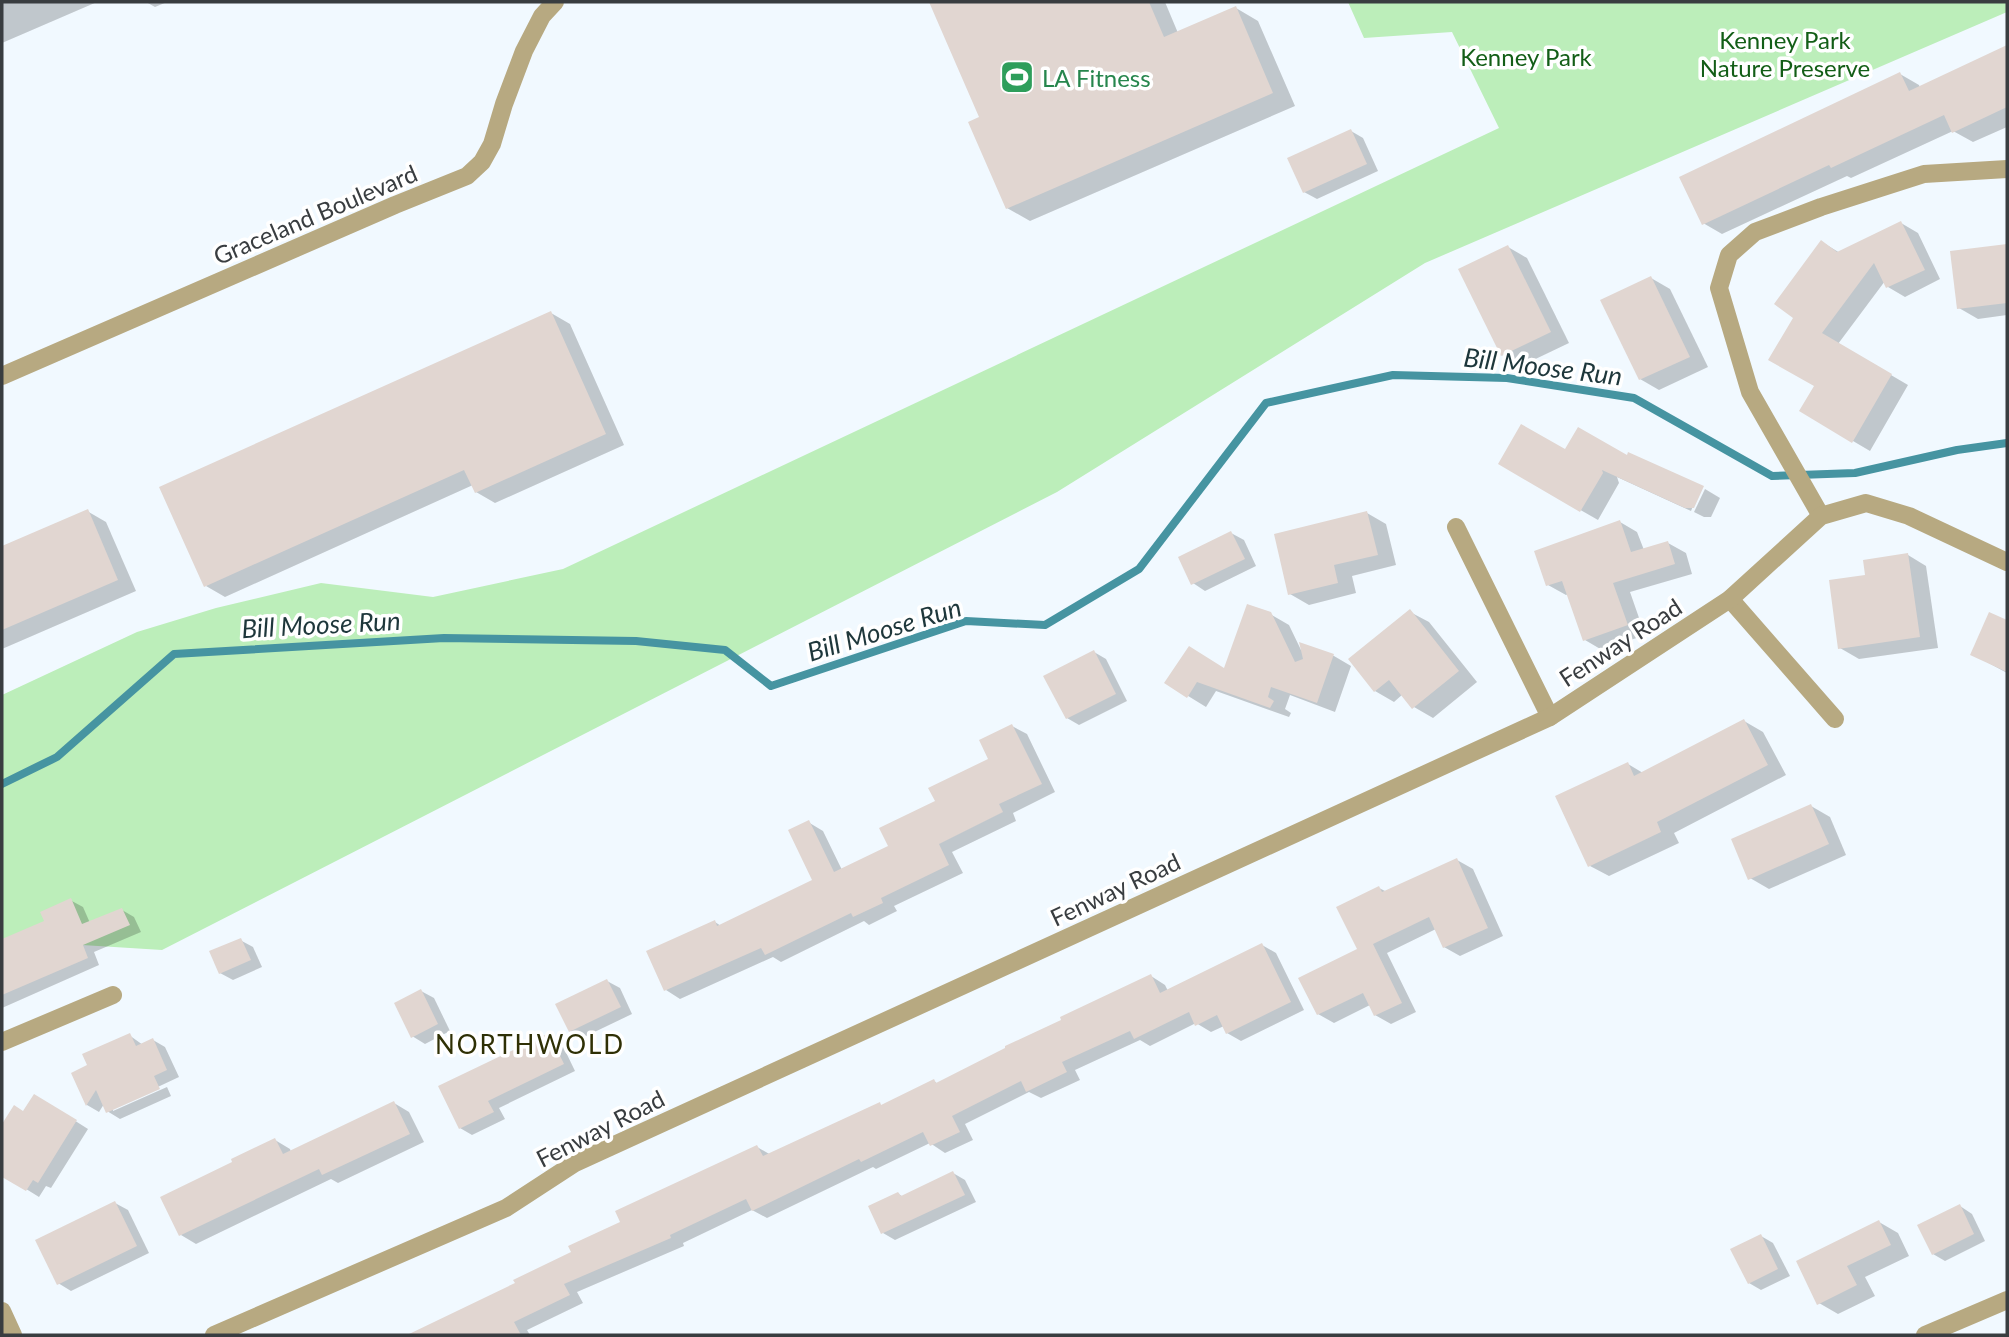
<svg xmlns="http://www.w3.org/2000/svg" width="2009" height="1337" viewBox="0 0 2009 1337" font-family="Lato,sans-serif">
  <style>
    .green { fill: #bceeba }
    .shadow { fill: #0003 }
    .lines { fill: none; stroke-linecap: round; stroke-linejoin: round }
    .stream { stroke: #4694a1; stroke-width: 8 }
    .building { fill: #e1d6d1 }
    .street { stroke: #b7a981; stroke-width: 18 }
    .labels { text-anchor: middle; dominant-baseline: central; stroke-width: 7; stroke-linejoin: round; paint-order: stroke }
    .park-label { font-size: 24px; fill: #135e17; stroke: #fff }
    .leisure-label { font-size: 24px; fill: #27864d; stroke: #fff; text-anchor: start }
    .street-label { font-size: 24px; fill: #393d40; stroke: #fff }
    .water-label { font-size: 26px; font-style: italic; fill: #1e373b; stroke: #fff }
    .neighbourhood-label { font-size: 26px; letter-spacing: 2px; fill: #2f3005; stroke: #fff }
  </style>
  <rect width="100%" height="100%" fill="#f1f9ff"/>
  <path class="green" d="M1348,2H2007V12L1425,263L1057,492L162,950L2,940V695L137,632L216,608L321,583L433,597L563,569L1499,128L1452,32L1364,38Z"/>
  <g class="shadow">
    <path d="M2,2H97L2,43Z"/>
    <path d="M146,2H167L155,7Z"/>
    <path d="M931,2H1165L1178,33L1236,8L1258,21L1295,106L1030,221L1007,208L981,118Z"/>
    <path d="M2007,47V127L1973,142L1953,131L1851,178L1847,176L1722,234L1703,223L1900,74L1919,85L1920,88Z"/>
    <path d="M1351,131L1363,138L1378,171L1317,199L1304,192Z"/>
    <path d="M1901,223L1918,233L1940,279L1905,297L1888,287L1885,281L1838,344L1908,385L1870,451L1802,411L1817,385L1795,318L1822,242L1840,253Z"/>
    <path d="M2007,246V315L1978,319L1959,308L1952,253Z"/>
    <path d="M1508,247L1527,258L1569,343L1521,366L1502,355Z"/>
    <path d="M1651,278L1670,289L1708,367L1659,390L1640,379Z"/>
    <path d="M551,313L570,324L624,445L495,503L476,492L473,485L225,597L206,586Z"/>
    <path d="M1566,451L1628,457L1701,487L1691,511L1617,477L1619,483L1598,520L1500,464Z"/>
    <path d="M1705,489L1720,498L1711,517H1704L1694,512Z"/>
    <path d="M87,511L106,522L136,591L2,649V548Z"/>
    <path d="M1367,513L1386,524L1396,565L1352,576L1356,593L1309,605L1290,594Z"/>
    <path d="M1620,522L1637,532L1644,550L1668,543L1686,553L1692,574L1630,592L1645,635L1602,650L1585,640L1568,594L1566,595L1548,585Z"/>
    <path d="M1231,533L1244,540L1256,566L1205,591L1193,583Z"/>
    <path d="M1908,555L1926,566L1938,648L1859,659L1840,648L1867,577Z"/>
    <path d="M1410,612L1429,622L1477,682L1433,718L1414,707L1403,694L1394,702L1375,691Z"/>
    <path d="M1270,614L1289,625L1301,650V644L1334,656L1351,666L1335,712L1290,695L1285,709L1291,713L1289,717L1216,691L1206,707L1167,683L1225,670Z"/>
    <path d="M1990,614L2007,622V673L1972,654Z"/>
    <path d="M1094,652L1106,659L1127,701L1079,725L1067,718Z"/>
    <path d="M1744,721L1763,732L1786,775L1674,833L1679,843L1609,876L1590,866L1628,764L1643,773Z"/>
    <path d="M1012,726L1027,734L1055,792L1013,813L1016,821L952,852L963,873L894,906L897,911L869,925L864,921L781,962L773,957L680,999L666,990L715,922L721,926L814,881L808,822L823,831L842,870L890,846L937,802L990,760Z"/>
    <path d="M1811,806L1830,817L1846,855L1769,889L1750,878Z"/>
    <path d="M1457,860L1473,869L1503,936L1460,956L1444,947L1436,929L1387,953L1416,1012L1391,1024L1375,1015L1370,1005L1334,1023L1318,1014L1359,950L1379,888L1387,892Z"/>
    <path d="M70,900L83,907L90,923L122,910L134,917L141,932L94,952L99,965L2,1008V941L46,922Z"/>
    <path d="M240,940L253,947L262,967L233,980L220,973Z"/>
    <path d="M1262,945L1276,953L1304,1010L1241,1041L1227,1033L1224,1026L1211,1032L1196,1023L1150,1046L1140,1040L1075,1070L1080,1080L1041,1098L1029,1092L965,1124L973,1140L945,1153L930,1143L876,1169L873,1167L767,1218L752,1210L683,1243L684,1246L577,1292L583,1303L527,1330L530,1335H409L517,1284L573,1253L757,1147L771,1155L879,1104L883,1106L934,1081L938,1084L1151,976L1165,985L1168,991Z"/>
    <path d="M607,981L620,988L632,1014L582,1038L570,1031Z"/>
    <path d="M421,991L434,998L450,1031L425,1044L412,1036Z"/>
    <path d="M129,1035L143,1045L153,1040L165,1047L179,1077L113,1108V1111L167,1087L171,1096L120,1119L107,1111L104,1104L99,1112L87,1105L73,1073L89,1066Z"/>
    <path d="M549,1035L561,1042L575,1071L499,1108L505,1119L472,1135L460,1128Z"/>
    <path d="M47,1103L88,1129L51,1188L46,1186L39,1197L2,1174V1127L14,1107L24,1113Z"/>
    <path d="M394,1103L409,1112L424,1142L338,1183L331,1179L196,1244L181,1235L234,1163L275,1140L290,1149L291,1152Z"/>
    <path d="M953,1173L965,1180L976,1202L895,1240L883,1233L898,1194L904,1197Z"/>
    <path d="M115,1203L128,1210L149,1253L71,1291L58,1283Z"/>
    <path d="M1960,1206L1972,1214L1985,1241L1945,1261L1933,1254Z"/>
    <path d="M1879,1222L1898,1233L1909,1256L1865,1277L1875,1296L1838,1314L1819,1303Z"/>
    <path d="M1761,1236L1773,1243L1790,1276L1761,1290L1749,1283Z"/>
  </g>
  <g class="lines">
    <path class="stream" d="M2,784L57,757L174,654L444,638L636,641L725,650L771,686L966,621L1045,625L1139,569L1266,403L1393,375L1507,378L1634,398L1772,476L1855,473L1957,450L2007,443"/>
  </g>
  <g class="building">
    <path d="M929,2H1149L1164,37L1236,6L1273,93L1006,209L968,122L979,117Z"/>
    <path d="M2007,45V107L1952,133L1944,115L1831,168L1829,165L1702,225L1679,177L1900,72L1909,91Z"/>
    <path d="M1351,129L1367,164L1303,193L1287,158Z"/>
    <path d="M1901,221L1925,270L1886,288L1874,263L1822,333L1892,374L1852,443L1799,411L1814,386L1768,360L1793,318L1774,304L1821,240L1837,252Z"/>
    <path d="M2007,244V303L1957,309L1950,251Z"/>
    <path d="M1508,245L1551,332L1501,356L1458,269Z"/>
    <path d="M1651,276L1690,357L1639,380L1600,300Z"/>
    <path d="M551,311L606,434L475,493L464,470L204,587L159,487Z"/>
    <path d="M1521,424L1565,449L1578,427L1627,455L1628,452L1704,486L1694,508H1685L1602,470L1603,473L1580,512L1498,464Z"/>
    <path d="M88,509L118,580L2,630V546Z"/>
    <path d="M1367,511L1378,555L1334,565L1338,583L1288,595L1274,534Z"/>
    <path d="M1620,520L1631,552L1668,541L1675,564L1613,583L1628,625L1583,641L1562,581L1546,586L1534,551Z"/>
    <path d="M1231,531L1245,559L1191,585L1178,557Z"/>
    <path d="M1908,553L1920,637L1838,649L1829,580L1865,575L1863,560Z"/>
    <path d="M1247,604L1271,612L1295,662L1303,659L1299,642L1334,654L1317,703L1271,687L1268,697L1274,701L1270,708L1197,682L1187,698L1164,683L1189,646L1224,668Z"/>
    <path d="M1410,609L1459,671L1412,709L1389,680L1374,692L1348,659Z"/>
    <path d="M1989,612L2007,620V672L1970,655Z"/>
    <path d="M1094,650L1116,694L1066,719L1043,676Z"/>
    <path d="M1744,719L1768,765L1657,822L1661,832L1588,867L1555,796L1628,762L1634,776Z"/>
    <path d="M1012,724L1042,784L999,804L1003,812L939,844L949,865L881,898L883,903L853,917L851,913L765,955L761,948L664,991L646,951L715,920L717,926L812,880L788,830L809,820L834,872L888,846L879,828L935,801L928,788L988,759L979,740Z"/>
    <path d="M1811,804L1829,844L1748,880L1731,839Z"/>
    <path d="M1457,858L1488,928L1443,948L1429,917L1373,944L1402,1003L1374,1016L1363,993L1317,1015L1298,978L1357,949L1336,907L1379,886L1382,892Z"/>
    <path d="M71,898L82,924L122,908L130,925L83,945L88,958L2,995V939L44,921L40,912Z"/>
    <path d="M241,938L251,960L219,974L209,951Z"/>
    <path d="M1262,943L1291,1002L1226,1034L1217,1015L1195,1026L1189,1012L1134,1039L1130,1031L1062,1062L1067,1072L1026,1092L1021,1081L952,1116L960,1132L930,1146L923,1132L861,1162L859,1159L752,1211L746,1199L670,1235L671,1238L564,1284L570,1295L514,1322L521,1335H407L515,1283L513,1280L571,1252L568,1246L620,1222L615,1211L757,1145L763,1156L880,1102L881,1105L934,1079L936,1083L1005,1048V1046L1061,1020L1060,1017L1151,974L1160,993Z"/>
    <path d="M607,979L621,1007L569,1032L555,1004Z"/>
    <path d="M421,989L438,1024L411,1038L394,1003Z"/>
    <path d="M130,1033L136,1046L153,1038L167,1070L154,1076L160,1089L106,1113L96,1090L86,1106L71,1073L87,1065L82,1054Z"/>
    <path d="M549,1033L564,1064L488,1101L494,1112L459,1129L438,1086Z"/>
    <path d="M34,1094L77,1120L38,1183L33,1180L26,1191L2,1177V1124L14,1105L23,1111Z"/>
    <path d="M394,1101L410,1134L322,1175L319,1169L179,1236L160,1197L232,1162L231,1159L275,1138L283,1154Z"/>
    <path d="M953,1171L965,1195L881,1234L868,1206L898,1192L901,1196Z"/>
    <path d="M115,1201L137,1246L57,1285L35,1240Z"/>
    <path d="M1960,1204L1974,1234L1932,1255L1917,1225Z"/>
    <path d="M1879,1220L1891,1245L1847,1266L1857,1285L1817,1305L1796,1261Z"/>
    <path d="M1761,1234L1778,1269L1748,1284L1730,1249Z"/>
  </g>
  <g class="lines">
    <g class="street">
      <path d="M2,376L395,205L467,176L482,162L492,144L504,104L524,51L542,16L555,2"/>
      <path d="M1821,516L1750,392L1719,288L1729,255L1755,232L1821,207L1924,174L2007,169"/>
      <path d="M1456,527L1550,717"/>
      <path d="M1730,599L1835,719"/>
      <path d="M2,1042L113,995"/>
      <path d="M2,1311L13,1335"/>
      <path d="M214,1335L506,1208L575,1163L1550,717L1730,599L1821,516L1866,503L1909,516L2007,562"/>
      <path d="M1925,1335L2007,1300"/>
    </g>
  </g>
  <defs>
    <g id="stadium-square" transform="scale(1.75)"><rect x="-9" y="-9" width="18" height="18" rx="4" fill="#2e9e5b" stroke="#fff"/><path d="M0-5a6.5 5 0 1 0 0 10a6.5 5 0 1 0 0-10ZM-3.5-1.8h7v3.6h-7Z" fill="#fff"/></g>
  </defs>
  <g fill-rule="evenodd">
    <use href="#stadium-square" x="1017" y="77"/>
  </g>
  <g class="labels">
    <g class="park-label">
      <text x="1785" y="39">Kenney Park<tspan x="1785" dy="28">Nature Preserve</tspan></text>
      <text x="1526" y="56">Kenney Park</text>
    </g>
    <g class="leisure-label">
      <text x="1042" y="77">LA Fitness</text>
    </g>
    <g class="street-label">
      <text transform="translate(315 214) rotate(-23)">Graceland Boulevard</text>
      <text transform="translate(1620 642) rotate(-33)">Fenway Road</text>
      <text transform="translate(1115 889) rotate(-25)">Fenway Road</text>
      <text transform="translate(600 1128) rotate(-27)">Fenway Road</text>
    </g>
    <g class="water-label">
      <text transform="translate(1543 366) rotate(7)">Bill Moose Run</text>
      <text transform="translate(321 624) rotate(-3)">Bill Moose Run</text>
      <text transform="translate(884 629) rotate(-17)">Bill Moose Run</text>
    </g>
    <g class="neighbourhood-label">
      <text x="530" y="1044">NORTHWOLD</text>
    </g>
  </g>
  <rect width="2009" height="1337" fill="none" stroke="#393d40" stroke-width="7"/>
</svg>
